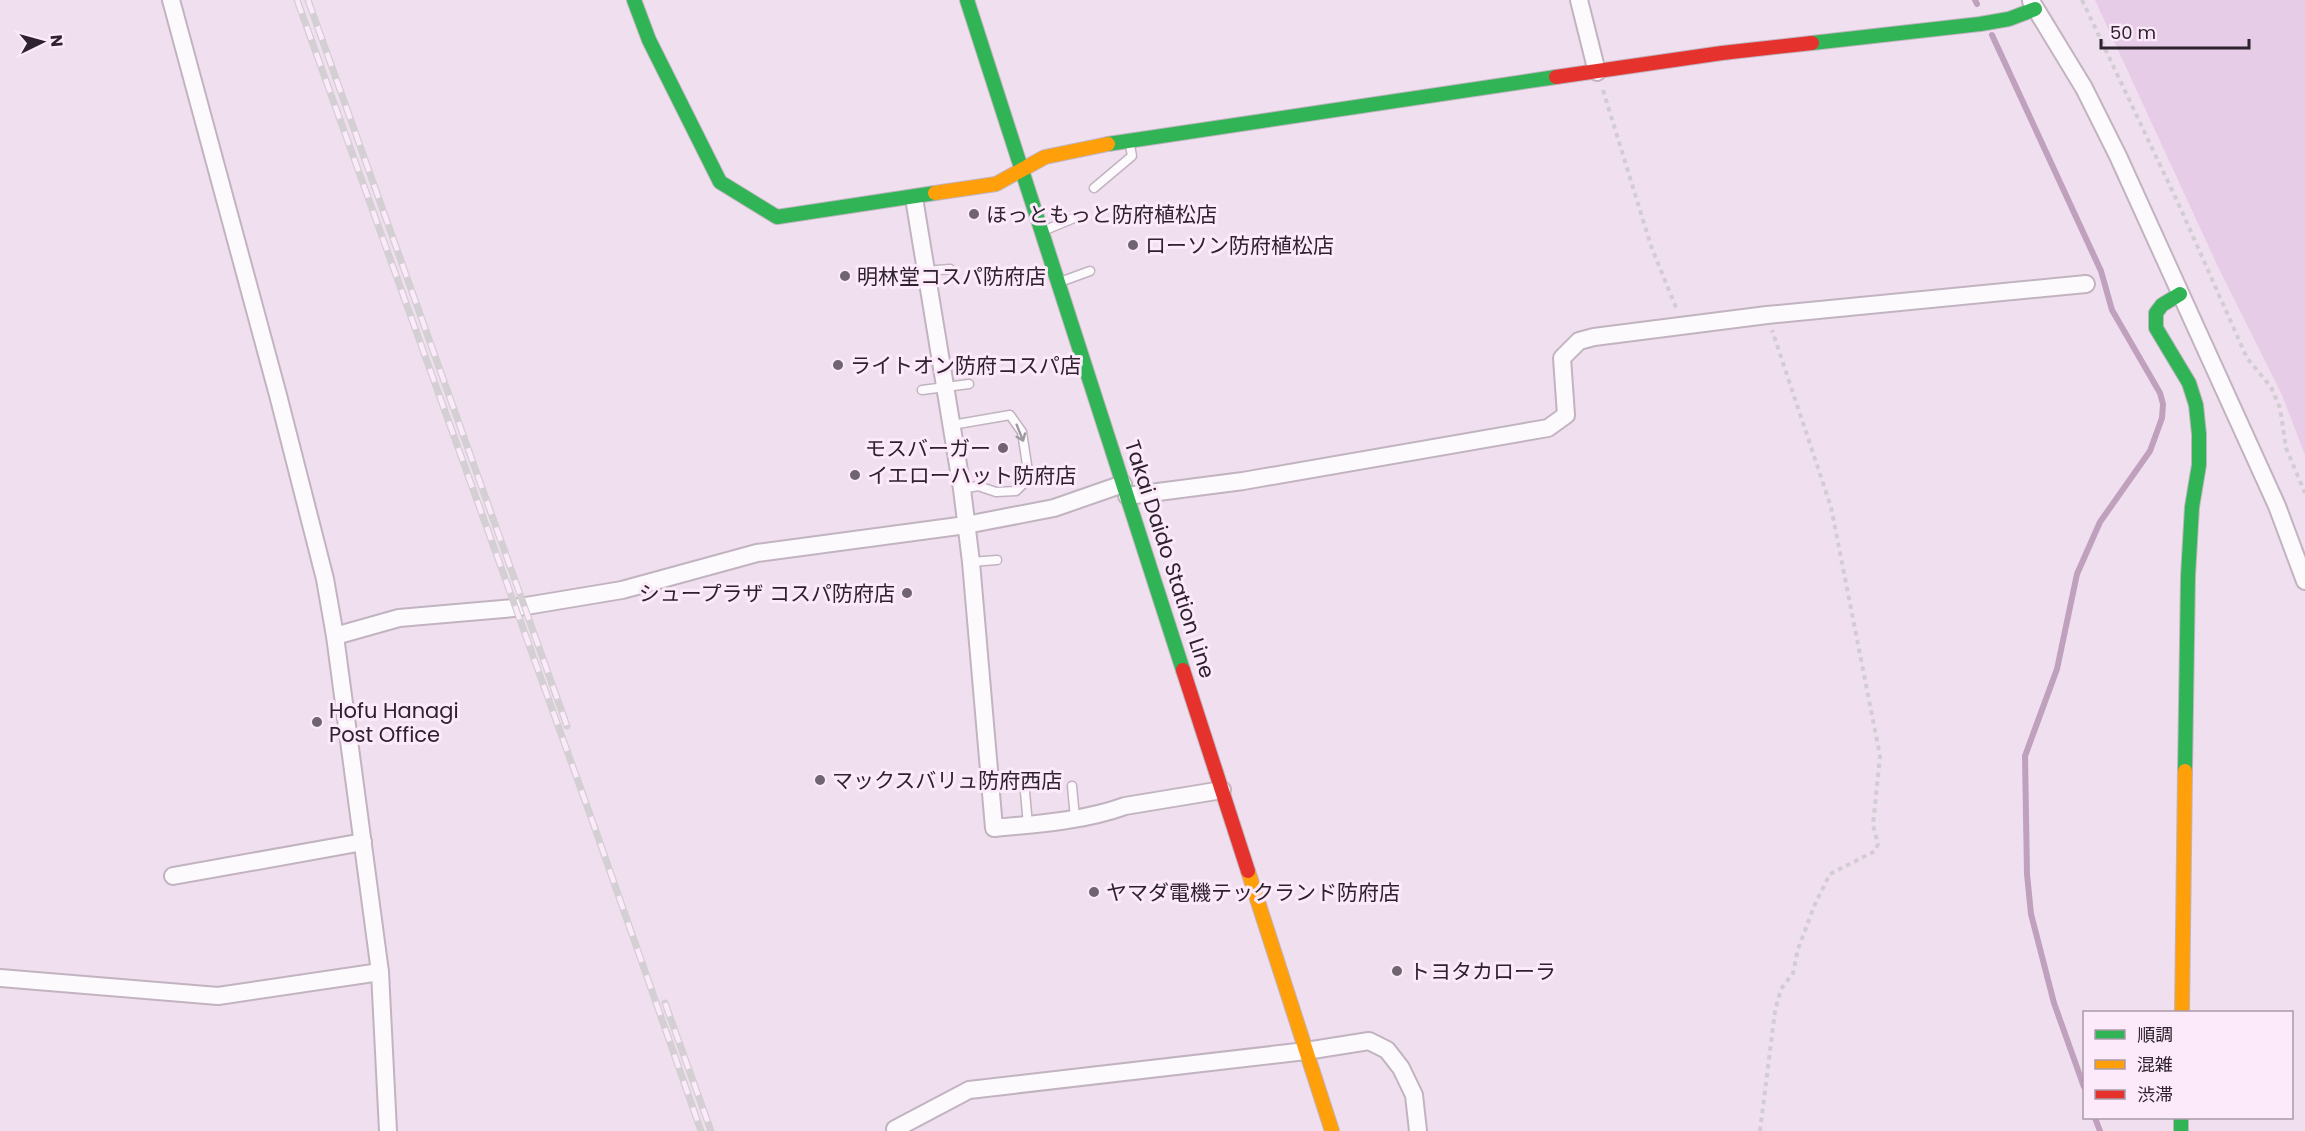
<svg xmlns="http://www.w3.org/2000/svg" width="2305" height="1131" viewBox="0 0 2305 1131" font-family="Poppins,'Noto Sans JP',sans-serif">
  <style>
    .green { fill: #e6cce6 }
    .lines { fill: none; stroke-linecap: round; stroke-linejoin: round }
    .stream { stroke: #bfa1be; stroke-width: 6 }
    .lane-casing { stroke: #c1b4c0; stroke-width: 11 }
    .street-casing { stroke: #c1b4c0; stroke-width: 20 }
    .fast-casing { stroke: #c1b4c0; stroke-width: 16 }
    .slow-casing { stroke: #c1b4c0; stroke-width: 16 }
    .jam-casing { stroke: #c1b4c0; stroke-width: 16 }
    .path { stroke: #d2cdd2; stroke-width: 4; stroke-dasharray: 4.5 4.5; stroke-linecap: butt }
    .lane { stroke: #fdfafd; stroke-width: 8 }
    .street { stroke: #fdfafd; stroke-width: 16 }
    .fast { stroke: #30b455; stroke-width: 14 }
    .slow { stroke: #ff9f0a; stroke-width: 14 }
    .jam { stroke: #e5322d; stroke-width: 14 }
    .rail-casing { stroke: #d3cfd3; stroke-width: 7 }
    .rail { stroke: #fceafb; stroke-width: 4.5; stroke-dasharray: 14; stroke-linecap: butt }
    .oneway { stroke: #9f999f }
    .poi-dot { fill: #716471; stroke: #fceafb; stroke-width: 2 }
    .labels { text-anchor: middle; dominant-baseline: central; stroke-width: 6; stroke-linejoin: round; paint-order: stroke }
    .poi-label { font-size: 21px; fill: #2d222d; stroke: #fceafb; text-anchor: start }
    .street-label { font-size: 21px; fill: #2d222d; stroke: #fceafb }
  </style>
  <rect width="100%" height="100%" fill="#f0dfef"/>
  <path class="green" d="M2095,0H2305V455L2282,395L2219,269Z"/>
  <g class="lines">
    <g class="stream">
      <path d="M1975,0L1977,4"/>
      <path d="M1992,35L2101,271L2112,310L2160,393L2163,404L2162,418L2150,451L2100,522L2077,574L2057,669L2025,756L2027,874L2031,914L2054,1003L2084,1087"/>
      <path d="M2095,1118L2100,1131"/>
    </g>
    <g class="lane-casing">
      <g id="lane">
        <path d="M1094,188L1132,156L1129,140"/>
        <path d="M1043,231L1074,218"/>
        <path d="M926,271L950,269"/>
        <path d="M1060,282L1090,271"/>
        <path d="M922,390L969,384"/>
        <path d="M952,425L1010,415L1022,432L1029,478L1016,491L996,492L978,486L962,489"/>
        <path d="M971,562L997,560"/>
        <path d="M1072,786L1075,818"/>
        <path d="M1025,792L1028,825"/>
      </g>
    </g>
    <g class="street-casing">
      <g id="street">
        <path d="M171,0L278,395L325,579L335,636L380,972L388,1131"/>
        <path d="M1579,0L1597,72"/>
        <path d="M2031,1L2084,88L2118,156L2277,506L2305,581"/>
        <path d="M914,198L962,489L971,562L994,828C1037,824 1084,821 1125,806L1222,790"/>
        <path d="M1127,496L1243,481L1548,428L1566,415L1562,358L1579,341L1594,337L1767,315L2086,284"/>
        <path d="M335,636L399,618L514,608L622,590L757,553L966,525L1054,508L1123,484"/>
        <path d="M173,876L363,842"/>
        <path d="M0,978L218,996L380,972"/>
        <path d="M895,1129L969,1090L1306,1051L1369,1041L1387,1050L1401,1068L1414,1095L1418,1131"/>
      </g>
    </g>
    <g class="fast-casing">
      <g id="fast">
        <path d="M634,0L649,40L720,182L777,217L935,193"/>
        <path d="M967,0L1183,670"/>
        <path d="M1812,43L1980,24L2009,19L2035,9"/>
        <path d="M1108,144L1556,77"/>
        <path d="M2180,294L2162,305L2156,313V328L2189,383L2196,405L2199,434V465L2192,507L2188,576L2185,771"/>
        <path d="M2181,1118V1131"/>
      </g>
    </g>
    <g class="slow-casing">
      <g id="slow">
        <path d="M935,193L996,184L1045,157L1108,144"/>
        <path d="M1248,871L1332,1131"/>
        <path d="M2182,1012L2185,771"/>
      </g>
    </g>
    <g class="jam-casing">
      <g id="jam">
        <path d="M1556,77L1722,53L1812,43"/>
        <path d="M1183,670L1248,871"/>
      </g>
    </g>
    <g class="path">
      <path d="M2082,0L2179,205L2247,358L2271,387L2280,408L2286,448L2305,493"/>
      <path d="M1603,90L1651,246L1677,310"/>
      <path d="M1760,1131L1775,1011L1781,989L1793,973L1798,949L1815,904L1830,874L1875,851L1878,844L1873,825L1880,756L1831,507L1772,330"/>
    </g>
    <use href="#lane" class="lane"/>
    <use href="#street" class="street"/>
    <use href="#fast" class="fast"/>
    <use href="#slow" class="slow"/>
    <use href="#jam" class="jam"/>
    <g class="rail-casing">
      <g id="rail">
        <path d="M297,0L592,820L701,1131"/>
        <path d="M308,0L567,726"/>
        <path d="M665,1003L711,1131"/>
      </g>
    </g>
    <use href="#rail" class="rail"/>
  </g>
  <defs><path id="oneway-shaft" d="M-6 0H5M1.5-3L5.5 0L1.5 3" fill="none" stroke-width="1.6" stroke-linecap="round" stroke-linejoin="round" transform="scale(1.5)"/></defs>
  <use class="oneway" href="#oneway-shaft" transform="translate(1020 433) rotate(68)"/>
  <g class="poi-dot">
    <circle cx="974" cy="214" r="6"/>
    <circle cx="1133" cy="245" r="6"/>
    <circle cx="845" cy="276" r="6"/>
    <circle cx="838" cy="365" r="6"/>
    <circle cx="1003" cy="448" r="6"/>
    <circle cx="855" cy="475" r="6"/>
    <circle cx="907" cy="593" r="6"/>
    <circle cx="317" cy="722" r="6"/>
    <circle cx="820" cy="780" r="6"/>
    <circle cx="1094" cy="892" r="6"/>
    <circle cx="1397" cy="971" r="6"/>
  </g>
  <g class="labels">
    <g class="poi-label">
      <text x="986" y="214">ほっともっと防府植松店</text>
      <text x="1145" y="245">ローソン防府植松店</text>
      <text x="857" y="276">明林堂コスパ防府店</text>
      <text x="850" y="365">ライトオン防府コスパ店</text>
      <text x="991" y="448" text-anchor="end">モスバーガー</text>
      <text x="867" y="475">イエローハット防府店</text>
      <text x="895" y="593" text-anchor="end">シュープラザ コスパ防府店</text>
      <text x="329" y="710">Hofu Hanagi<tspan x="329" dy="24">Post Office</tspan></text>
      <text x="832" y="780">マックスバリュ防府西店</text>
      <text x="1106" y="892">ヤマダ電機テックランド防府店</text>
      <text x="1409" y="971">トヨタカローラ</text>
    </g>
    <g class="street-label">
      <text transform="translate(1170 559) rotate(72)">Takai Daido Station Line</text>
    </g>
  </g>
  <rect x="2083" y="1011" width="210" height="108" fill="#fceafb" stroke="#a99aa9" stroke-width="1.5"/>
  <rect x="2095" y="1030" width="30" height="9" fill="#30b455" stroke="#a99aa9" stroke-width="1.5"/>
  <text x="2137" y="1041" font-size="18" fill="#2d222d">順調</text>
  <rect x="2095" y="1060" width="30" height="9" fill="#ff9f0a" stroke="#a99aa9" stroke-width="1.5"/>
  <text x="2137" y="1071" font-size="18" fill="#2d222d">混雑</text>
  <rect x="2095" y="1090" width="30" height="9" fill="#e5322d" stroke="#a99aa9" stroke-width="1.5"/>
  <text x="2137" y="1101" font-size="18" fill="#2d222d">渋滞</text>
  <g transform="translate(42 42) rotate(85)" stroke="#fceafb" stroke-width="4.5" paint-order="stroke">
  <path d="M0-4.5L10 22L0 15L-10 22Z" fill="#2d222d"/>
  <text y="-9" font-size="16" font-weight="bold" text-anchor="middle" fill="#2d222d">N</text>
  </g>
  <path d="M2101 39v9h148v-9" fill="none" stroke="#2d222d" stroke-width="3"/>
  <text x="2110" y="39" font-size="18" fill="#2d222d" stroke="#fceafb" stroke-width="4.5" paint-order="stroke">50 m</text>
</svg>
